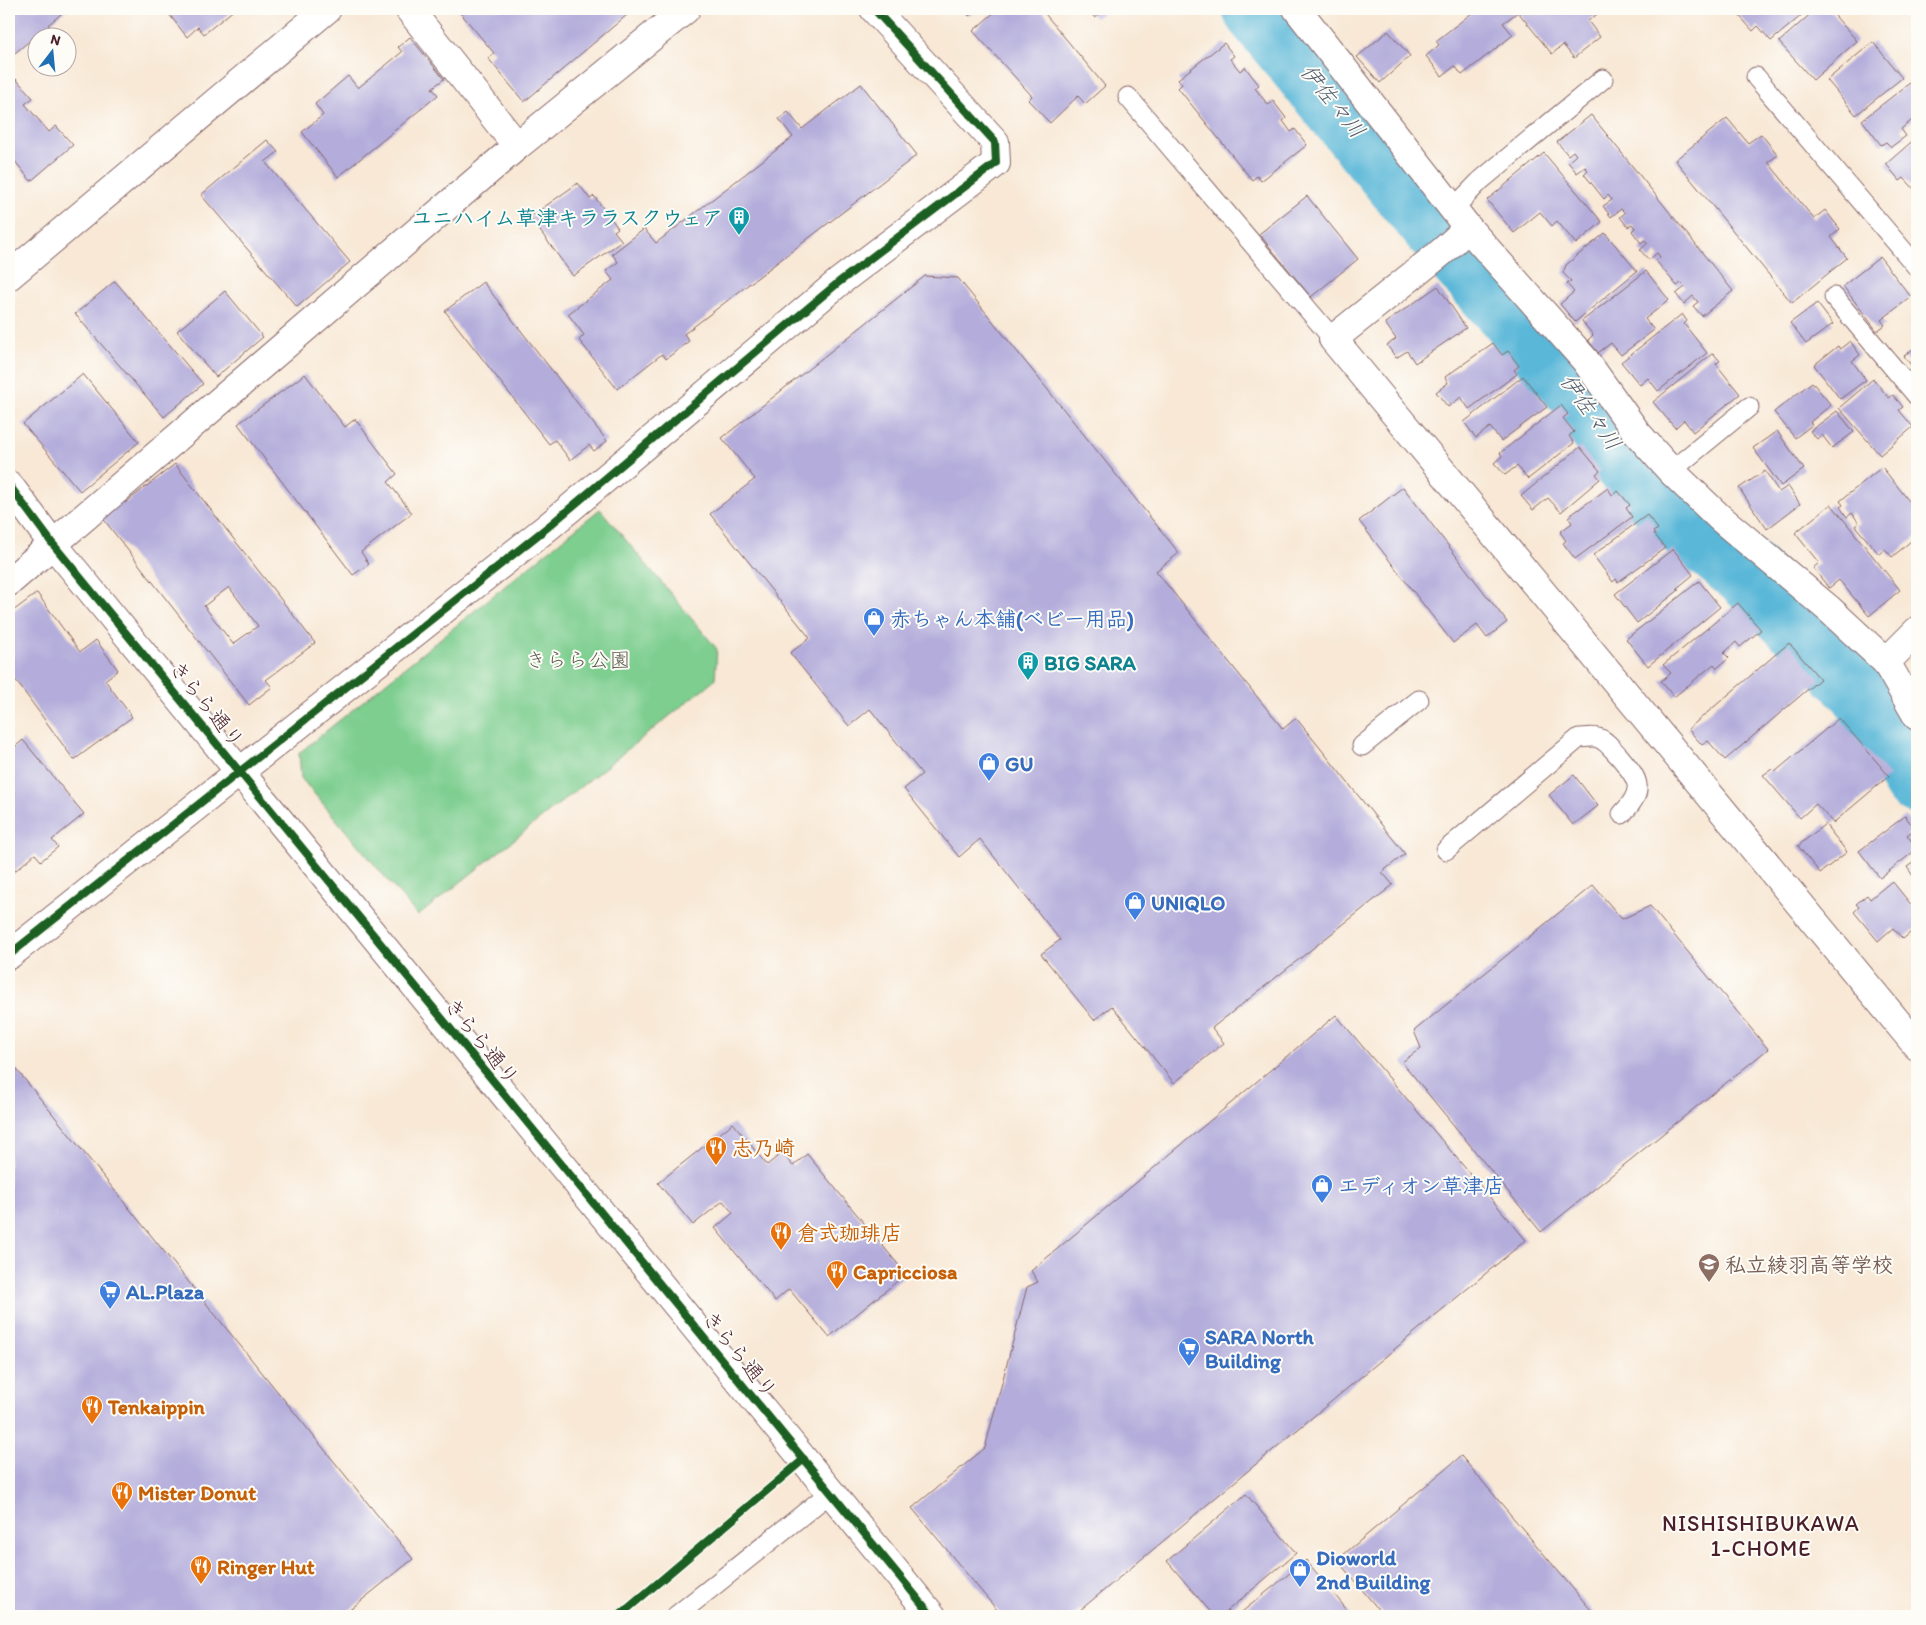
<svg xmlns="http://www.w3.org/2000/svg" width="1926" height="1625" viewBox="0 0 1926 1625" font-family="Itim,'Klee One',sans-serif">
  <style>
    .green { fill: #7dce8f; stroke: #64765d }
    .lines { fill: none; stroke-linecap: round; stroke-linejoin: round }
    .river { stroke: #5ab7d8; stroke-width: 69 }
    .building { fill: #b4addb; fill-rule: evenodd }
    .service-casing { stroke: #876566; stroke-width: 21 }
    .minor-casing { stroke: #876566; stroke-width: 30 }
    .tertiary-casing { stroke: #876566; stroke-width: 30 }
    .service { stroke: #fff; stroke-width: 19 }
    .minor { stroke: #fff; stroke-width: 28 }
    .tertiary { stroke: #fff; stroke-width: 28 }
    .cycleway-casing { stroke: #fdfcf7; stroke-width: 11 }
    .cycleway { stroke: #1b5e20; stroke-width: 8 }
    .labels { text-anchor: middle; dominant-baseline: central; stroke-width: 4; stroke-linejoin: round; paint-order: stroke }
    .culture-label { font-size: 21px; font-weight: bold; fill: #0d838f; stroke: #fdfcf7; text-anchor: end }
    .shop-label { font-size: 21px; font-weight: bold; fill: #366cbe; stroke: #fdfcf7; text-anchor: start }
    .park-label { font-size: 21px; fill: #5c5c4e; stroke: #fdfcf7 }
    .street-label { font-size: 21px; fill: #4a1f2b; stroke: #fdfcf7 }
    .food-label { font-size: 21px; font-weight: bold; fill: #c56008; stroke: #fdfcf7; text-anchor: start }
    .education-label { font-size: 21px; font-weight: bold; fill: #785e54; stroke: #fdfcf7; text-anchor: start }
    .water-label { font-size: 22px; font-style: italic; fill: #505c70; stroke: #fdfcf7 }
    .neighbourhood-label { font-size: 22px; letter-spacing: 1px; fill: #4a1f2b; stroke: #fdfcf7 }
  </style>
  <rect width="100%" height="100%" fill="#fdfcf7"/>
  <filter id="ink" filterUnits="userSpaceOnUse"><feTurbulence type="fractalNoise" baseFrequency=".02" numOctaves="2"/><feDisplacementMap in="SourceGraphic" scale="10" xChannelSelector="R" yChannelSelector="G"/><feConvolveMatrix kernelMatrix="1 2 1 2 8 2 1 2 1" color-interpolation-filters="sRGB"/></filter>
  <filter id="wash" filterUnits="userSpaceOnUse"><feTurbulence type="fractalNoise" baseFrequency=".0096" numOctaves="4" result="noise"/><feDisplacementMap in="SourceGraphic" scale="20" xChannelSelector="R" yChannelSelector="G"/><feGaussianBlur stdDeviation="1.12" result="paint"/><feColorMatrix in="noise" values="0 0 0 0 0 0 0 0 0 0 0 0 0 0 0 0 0 1.4 0 .05"/><feComposite in="paint" operator="in"/></filter>
  <g filter="url(#wash)">
    <rect width="100%" height="100%" fill="#f8e8d5"/>
    <path class="green" d="M600,509L717,649L715,680L418,916L301,778L299,753Z"/>
    <g class="lines">
      <path class="river" d="M1257,9L1461,257L1581,391L1618,453L1679,518L1747,573L1863,689L1917,780"/>
    </g>
    <g id="blocks">
      <g class="building">
        <path d="M9,9H67L48,25L53,31L45,38H38V43L33,38L9,58Z"/>
        <path d="M165,9H235L204,34L198,27L187,37Z"/>
        <path d="M457,9H634L524,102L488,58L494,53Z"/>
        <path d="M963,9H978L969,16Z"/>
        <path d="M998,9H1041L1105,86L1085,104L1078,96L1050,123L1028,100L1032,96L973,31Z"/>
        <path d="M1087,9H1107L1095,18Z"/>
        <path d="M1477,9H1604L1588,21L1600,37L1574,58L1563,45L1552,54L1518,12L1503,23L1513,35L1462,75L1455,66L1442,76L1426,56L1439,45L1436,41Z"/>
        <path d="M1741,9H1809L1771,41L1758,26L1753,31L1737,13Z"/>
        <path d="M1816,9H1829L1857,41L1813,80L1779,42Z"/>
        <path d="M1388,31L1410,56L1380,83L1357,57Z"/>
        <path d="M410,37L444,79L432,88L438,95L338,177L302,132L323,115L315,104L348,76L358,88L402,52L398,47Z"/>
        <path d="M1873,42L1902,78L1856,115L1827,80Z"/>
        <path d="M1224,43L1234,56L1230,59L1240,71L1245,67L1259,85L1255,88L1268,105L1273,101L1286,118L1283,121L1291,132L1295,129L1307,145L1261,181L1257,176L1252,180L1178,88L1182,84L1178,79Z"/>
        <path d="M16,79L33,98L25,104L49,132L56,126L73,145L31,181L9,154V85Z"/>
        <path d="M1911,82L1917,90V116L1901,129L1906,136L1891,147L1886,142L1881,145L1862,120Z"/>
        <path d="M861,84L917,155L684,334L689,341L666,359L662,354L617,389L579,340L584,335L568,314L613,280L606,271L618,262L612,254L644,229L656,243L793,137L779,119L788,112L802,129Z"/>
        <path d="M1591,115L1733,291L1702,316L1693,306L1698,302L1693,296L1684,304L1676,294L1685,287L1681,283L1677,286L1656,261L1660,257L1657,253L1649,260L1640,250L1648,243L1645,240L1641,243L1632,231L1635,228L1632,224L1628,227L1620,217L1625,213L1621,209L1611,217L1603,206L1612,200L1608,195L1604,199L1584,174L1588,170L1585,167L1577,173L1568,162L1576,155L1573,151L1568,155L1557,142Z"/>
        <path d="M1727,118L1748,143L1761,134L1778,155L1768,162L1814,219L1825,210L1840,229L1831,237L1847,258L1792,303L1675,160Z"/>
        <path d="M1917,137V192L1904,178L1900,181L1886,164Z"/>
        <path d="M267,140L278,152L265,162L350,262L297,307L201,195Z"/>
        <path d="M1544,153L1602,222L1576,244L1557,221L1552,226L1540,212L1514,233L1487,200Z"/>
        <path d="M578,183L590,199L594,196L618,228L614,231L622,241L573,276L530,217Z"/>
        <path d="M1307,196L1358,259L1311,297L1259,234Z"/>
        <path d="M1605,233L1637,271L1575,322L1560,304L1574,292L1567,284L1571,281L1563,273L1566,265Z"/>
        <path d="M1880,257L1911,297L1881,320L1885,325L1877,331L1843,286Z"/>
        <path d="M1646,271L1669,300L1645,319L1654,330L1621,355L1611,343L1598,353L1588,340L1593,335L1582,321Z"/>
        <path d="M925,276L958,278L1179,553L1156,571L1283,729L1296,718L1405,854L1382,872L1393,885L1212,1028L1224,1043L1174,1083L1112,1006L1094,1020L1041,954L1060,940L980,839L959,857L904,789L922,774L870,709L849,726L790,653L810,638L710,514L755,479L722,438Z"/>
        <path d="M115,281L203,384L164,417L75,314Z"/>
        <path d="M483,282L607,441L594,451L589,445L570,460L555,440L549,444L445,311Z"/>
        <path d="M1438,286L1466,328L1415,363L1407,351L1396,358L1387,345L1396,339L1385,323Z"/>
        <path d="M225,291L263,337L216,377L177,331Z"/>
        <path d="M1817,303L1833,324L1806,344L1790,323Z"/>
        <path d="M1682,314L1687,321L1684,324L1707,353L1658,391L1648,378L1640,385L1621,362Z"/>
        <path d="M1850,341L1860,355L1852,361L1866,380L1840,399L1814,365L1838,346L1840,349Z"/>
        <path d="M1493,343L1502,355L1508,351L1519,366L1514,370L1517,374L1469,409L1461,397L1448,407L1436,392L1448,383L1445,377Z"/>
        <path d="M1917,346V373L1904,356Z"/>
        <path d="M1713,353L1720,361L1716,364L1740,394L1693,432L1684,420L1675,428L1653,402Z"/>
        <path d="M83,374L139,442L80,491L23,424Z"/>
        <path d="M305,374L345,427L355,419L397,474L388,482L412,513L361,552L369,564L353,575L238,424Z"/>
        <path d="M1523,376L1547,407L1501,441L1490,427L1476,438L1464,422Z"/>
        <path d="M1873,379L1889,398L1893,395L1903,407L1899,410L1913,427L1880,455L1839,408Z"/>
        <path d="M1812,382L1831,405L1810,422L1812,425L1795,438L1774,412Z"/>
        <path d="M1561,405L1568,414L1563,418L1574,432L1569,436L1574,443L1528,479L1517,466L1505,475L1494,463L1502,456L1500,453Z"/>
        <path d="M1837,411L1854,432L1832,448L1822,435L1817,439L1810,431Z"/>
        <path d="M1777,431L1804,469L1781,486L1753,448Z"/>
        <path d="M1580,447L1600,471L1596,474L1600,479L1561,512L1548,498L1533,510L1521,496Z"/>
        <path d="M175,464L315,643L266,680L272,687L249,705L101,516L122,500L125,503ZM229,587L258,626L233,644L204,606Z"/>
        <path d="M1882,467L1917,511V536L1892,557L1885,549L1879,554L1855,526L1859,523L1852,513L1847,517L1840,507L1843,505L1840,501Z"/>
        <path d="M1765,471L1779,492L1788,486L1800,504L1767,529L1739,488Z"/>
        <path d="M1403,487L1507,622L1487,638L1477,625L1453,643L1359,521Z"/>
        <path d="M1608,488L1612,495L1618,491L1630,505L1626,508L1632,517L1575,559L1563,543L1566,541L1560,532L1572,523L1568,517Z"/>
        <path d="M1831,504L1900,590L1869,616L1839,580L1829,588L1813,568L1819,563L1795,533Z"/>
        <path d="M1647,515L1658,529L1653,532L1665,548L1618,582L1616,579L1613,582L1593,555Z"/>
        <path d="M1673,549L1693,575L1677,588L1679,590L1637,623L1615,594Z"/>
        <path d="M1699,581L1720,607L1648,666L1626,639Z"/>
        <path d="M37,593L80,652L96,640L118,670L105,680L132,717L74,760L9,671V614Z"/>
        <path d="M1738,603L1761,630L1740,647L1736,642L1724,653L1729,658L1717,668L1714,664L1674,697L1661,681L1671,673L1663,665Z"/>
        <path d="M1789,643L1820,679L1725,760L1708,741L1702,745L1688,729Z"/>
        <path d="M1839,718L1889,776L1833,823L1816,804L1800,818L1763,775L1772,769L1775,772Z"/>
        <path d="M23,740L84,814L52,840L58,847L41,861L35,854L9,876V752Z"/>
        <path d="M1574,775L1598,806L1573,825L1549,795Z"/>
        <path d="M1905,816L1915,829L1907,835L1917,849L1880,878L1859,851Z"/>
        <path d="M1825,824L1847,852L1820,873L1798,846Z"/>
        <path d="M1917,860V882L1907,867Z"/>
        <path d="M1892,881L1917,912V927L1903,939L1893,928L1878,941L1854,912L1859,907L1856,904L1867,895L1870,899Z"/>
        <path d="M1593,885L1622,919L1650,906L1768,1049L1541,1232L1402,1062L1421,1048L1414,1031Z"/>
        <path d="M1336,1015L1526,1240L1073,1616H1002L912,1508L985,1448L1027,1287L1038,1282L1031,1271Z"/>
        <path d="M9,1060L413,1559L342,1616H9Z"/>
        <path d="M733,1123L767,1165L782,1153L793,1166L807,1154L906,1274L829,1337L789,1289L775,1301L715,1228L733,1213L723,1201L693,1225L658,1183Z"/>
        <path d="M1461,1456L1596,1616H1384L1337,1560Z"/>
        <path d="M1246,1494L1296,1553L1221,1616H1214L1167,1561Z"/>
        <path d="M1306,1560L1352,1616H1237Z"/>
      </g>
    </g>
  </g>
  <g filter="url(#ink)">
    <use href="#blocks" fill-opacity="0" stroke="#876566" stroke-width="1"/>
    <g class="lines">
      <g class="service-casing">
        <g id="service">
          <path d="M1756,77L1917,267"/>
          <path d="M1128,97L1333,339"/>
          <path d="M1453,209L1480,181L1603,79"/>
          <path d="M1834,297L1917,396"/>
          <path d="M1671,471L1749,407"/>
          <path d="M1362,746L1419,700"/>
          <path d="M1446,850L1579,738C1584,738 1593,736 1598,738C1606,740 1613,750 1619,756C1639,780 1646,789 1622,814"/>
          <path d="M676,1616L831,1492"/>
        </g>
      </g>
      <g class="minor-casing">
        <g id="minor">
          <path d="M409,9L517,146"/>
          <path d="M1297,9L1468,228L1585,360L1637,433L1671,471L1719,517L1830,610L1886,662L1917,716"/>
          <path d="M1468,228L1443,251L1333,339L1917,1046"/>
          <path d="M9,582L517,146L686,9"/>
          <path d="M1886,662L1917,631"/>
          <path d="M9,955L549,526L839,282L996,163L995,142L874,9"/>
        </g>
      </g>
      <g class="tertiary-casing">
        <g id="tertiary">
          <path d="M9,276L327,9"/>
          <path d="M9,485L52,543L932,1616"/>
        </g>
      </g>
      <use href="#service" class="service"/>
      <use href="#minor" class="minor"/>
      <use href="#tertiary" class="tertiary"/>
      <g class="cycleway-casing">
        <g id="cycleway">
          <path d="M9,485L52,543L932,1616"/>
          <path d="M9,955L549,526L839,282L996,163L995,142L874,9"/>
          <path d="M619,1616L804,1459"/>
        </g>
      </g>
      <use href="#cycleway" class="cycleway"/>
    </g>
  </g>
  <defs>
    <g id="building-pin" transform="scale(1.125)"><path d="M0 17L-7.5 6A9.5 9.5 0 1 1 7.5 6Z" fill="#0f9aa8" stroke="#fdfcf7"/><path d="M-4-6H4V6H1V3H-1V6H-4ZM-2.5-4.3h1.7v1.8h-1.7ZM.8-4.3h1.7v1.8H.8ZM-2.5-1h1.7V.8h-1.7ZM.8-1h1.7V.8H.8Z" fill="#fff"/></g>
    <g id="shop-pin" transform="scale(1.125)"><path d="M0 17L-7.5 6A9.5 9.5 0 1 1 7.5 6Z" fill="#3f7fe0" stroke="#fdfcf7"/><path d="M-5-2.5h2.3a2.7 3.5 0 0 1 5.4 0H5L5.5 6h-11ZM-1.5-2.5h3a1.5 2.3 0 0 0-3 0Z" fill="#fff"/></g>
    <g id="restaurant-pin" transform="scale(1.125)"><path d="M0 17L-7.5 6A9.5 9.5 0 1 1 7.5 6Z" fill="#e8710a" stroke="#fdfcf7"/><path d="M-5-6h1v4h1v-4h1v4h1v-4h1v5L-1.5 .5V6h-2V.5L-5-1ZM5-6V6H3V1.5H1.5Q1.5-4 5-6Z" fill="#fff"/></g>
    <g id="school-pin" transform="scale(1.125)"><path d="M0 17L-7.5 6A9.5 9.5 0 1 1 7.5 6Z" fill="#8d6e63" stroke="#fdfcf7"/><path d="M0-5L7-2L0 1L-7-2ZM-4 1L0 2.5L4 1V4Q0 6-4 4Z" fill="#fff"/></g>
    <g id="supermarket-pin" transform="scale(1.125)"><path d="M0 17L-7.5 6A9.5 9.5 0 1 1 7.5 6Z" fill="#3f7fe0" stroke="#fdfcf7"/><path d="M-6-5.5h2.5l.6 2H6L4.5 2H-2.5L-4.4-4H-6ZM-1.5 3.2a1.3 1.3 0 1 0 .1 0ZM3 3.2a1.3 1.3 0 1 0 .1 0Z" fill="#fff"/></g>
  </defs>
  <g fill-rule="evenodd">
    <use href="#building-pin" x="739" y="217"/>
    <use href="#shop-pin" x="874" y="618"/>
    <use href="#building-pin" x="1028" y="662"/>
    <use href="#shop-pin" x="989" y="763"/>
    <use href="#shop-pin" x="1135" y="902"/>
    <use href="#restaurant-pin" x="716" y="1147"/>
    <use href="#shop-pin" x="1322" y="1185"/>
    <use href="#restaurant-pin" x="781" y="1232"/>
    <use href="#school-pin" x="1709" y="1264"/>
    <use href="#restaurant-pin" x="837" y="1271"/>
    <use href="#supermarket-pin" x="110" y="1291"/>
    <use href="#supermarket-pin" x="1189" y="1348"/>
    <use href="#restaurant-pin" x="92" y="1406"/>
    <use href="#restaurant-pin" x="122" y="1492"/>
    <use href="#restaurant-pin" x="201" y="1566"/>
    <use href="#shop-pin" x="1300" y="1569"/>
  </g>
  <g class="labels">
    <g class="culture-label">
      <text x="723" y="217">ユニハイム草津キララスクウェア</text>
      <text x="1044" y="662" text-anchor="start">BIG SARA</text>
    </g>
    <g class="shop-label">
      <text x="890" y="618">赤ちゃん本舗(ベビー用品)</text>
      <text x="1005" y="763">GU</text>
      <text x="1151" y="902">UNIQLO</text>
      <text x="1338" y="1185">エディオン草津店</text>
      <text x="126" y="1291">AL.Plaza</text>
      <text x="1205" y="1336">SARA North<tspan x="1205" dy="24">Building</tspan></text>
      <text x="1316" y="1557">Dioworld<tspan x="1316" dy="24">2nd Building</tspan></text>
    </g>
    <g class="park-label">
      <text x="578" y="659">きらら公園</text>
    </g>
    <g class="street-label">
      <text transform="translate(207 704) rotate(51)">きらら通り</text>
      <text transform="translate(482 1041) rotate(51)">きらら通り</text>
      <text transform="translate(740 1354) rotate(51)">きらら通り</text>
    </g>
    <g class="food-label">
      <text x="732" y="1147">志乃崎</text>
      <text x="797" y="1232">倉式珈琲店</text>
      <text x="853" y="1271">Capricciosa</text>
      <text x="108" y="1406">Tenkaippin</text>
      <text x="138" y="1492">Mister Donut</text>
      <text x="217" y="1566">Ringer Hut</text>
    </g>
    <g class="education-label">
      <text x="1725" y="1264">私立綾羽高等学校</text>
    </g>
    <g class="water-label">
      <text transform="translate(1333 101) rotate(51)">伊佐々川</text>
      <text transform="translate(1591 412) rotate(55)">伊佐々川</text>
    </g>
    <g class="neighbourhood-label">
      <text x="1761" y="1523">NISHISHIBUKAWA<tspan x="1761" dy="25">1-CHOME</tspan></text>
    </g>
  </g>
  <rect width="1926" height="1625" fill="none" stroke="#fdfcf7" stroke-width="30"/>
  <g transform="translate(52 52) rotate(16)"><circle r="24" fill="#fdfcf7" stroke="#b5a4a5"/>
  <path d="M0-4L9 19L0 12L-9 19Z" fill="#1f6fb2"/>
  <text y="-8" font-size="14" font-weight="bold" text-anchor="middle" fill="#4a1f2b">N</text>
  </g>
</svg>
